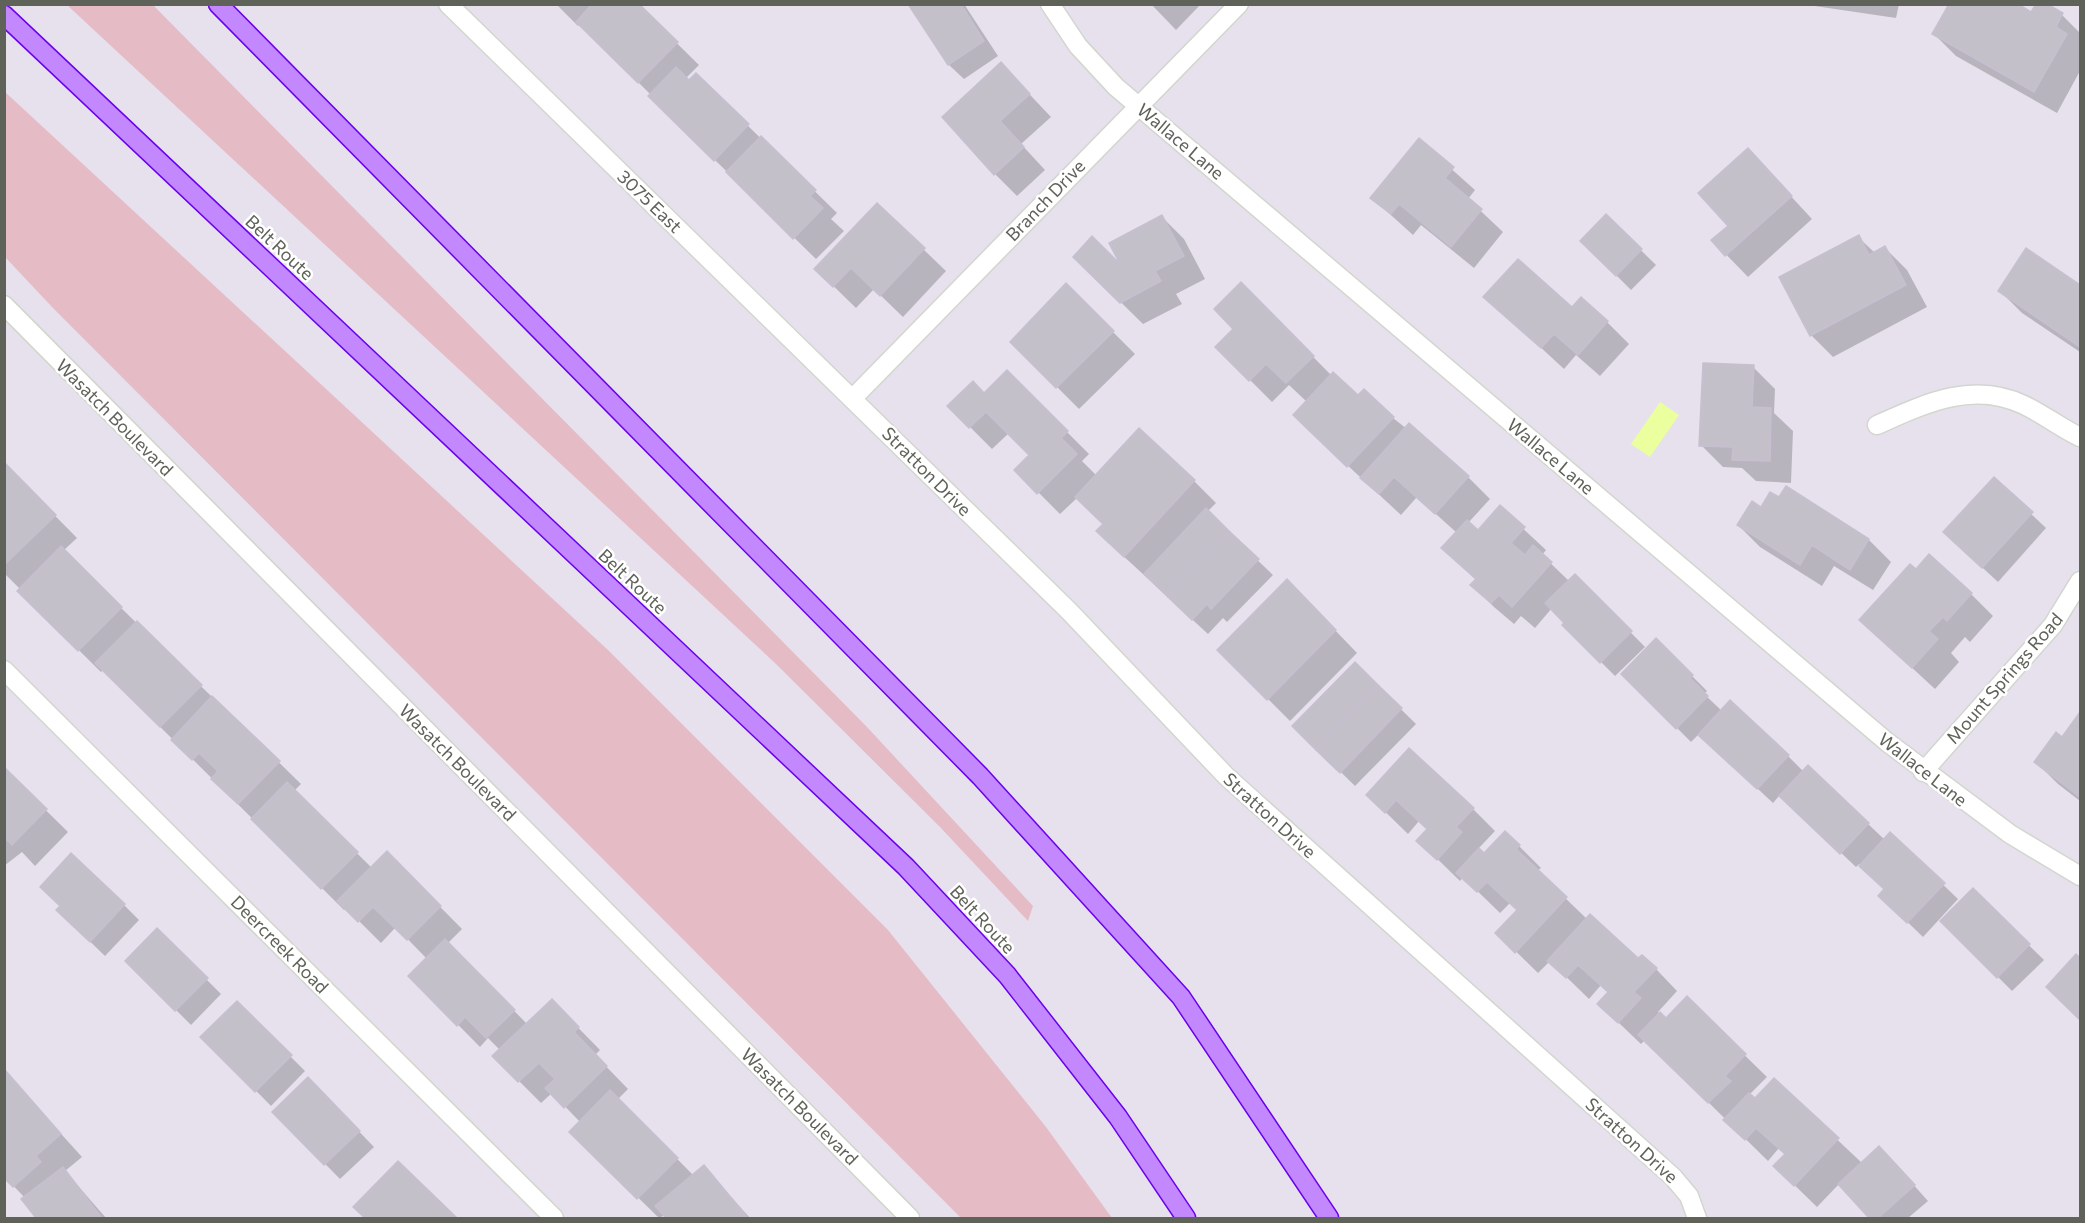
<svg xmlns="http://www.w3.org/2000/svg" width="2085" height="1223" viewBox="0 0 2085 1223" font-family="Commissioner,sans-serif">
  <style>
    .green { fill: #e5bcc6 }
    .water { fill: #ecff9e }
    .shadow { fill: #0003 }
    .building { fill: #c4c0c9; stroke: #c7bfd1; stroke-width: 1.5 }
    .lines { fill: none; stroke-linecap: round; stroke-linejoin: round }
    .street-casing { stroke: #d3d6ce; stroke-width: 21 }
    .secondary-casing { stroke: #d1d5cb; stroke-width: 21 }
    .highway-casing { stroke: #6a00ed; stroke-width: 21 }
    .street { stroke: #fff; stroke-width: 18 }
    .secondary { stroke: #fff; stroke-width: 18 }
    .highway { stroke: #c387fe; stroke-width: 18 }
    .labels { text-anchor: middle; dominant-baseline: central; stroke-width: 5; stroke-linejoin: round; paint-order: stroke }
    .street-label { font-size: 18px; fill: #5f6259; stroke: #fff }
  </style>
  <rect width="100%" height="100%" fill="#e7e1ed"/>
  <g class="green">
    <path d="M67,5H153L867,727L1033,906L1028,921L939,826L776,664Z"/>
    <path d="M4,91L608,650L888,930L1046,1127L1112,1218H961L52,307L5,257Z"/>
  </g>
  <path class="water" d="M1660,402L1679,415L1650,457L1631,444Z"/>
  <g class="shadow">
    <path d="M556,4H637L699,65L686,78L689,82L696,75L837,213L831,219L844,231L816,259L672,118L651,95L580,24L578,26Z"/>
    <path d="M910,4H964L998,56L964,79L949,65Z"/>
    <path d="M1151,4H1201L1176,30Z"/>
    <path d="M1801,4H1899L1896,18Z"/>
    <path d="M2044,4L2062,15L2080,33V71L2057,113L1956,56L1934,34L2032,14Z"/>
    <path d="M1001,64L1051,117L1021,144L1045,170L1017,196L995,174Z"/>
    <path d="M1419,140L1475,190L1468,199L1503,232L1474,268L1421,225L1413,235L1372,198Z"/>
    <path d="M1748,150L1812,219L1748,277L1713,241L1730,226Z"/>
    <path d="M877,205L946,271L903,317L874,289L856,308L816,269Z"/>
    <path d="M1606,216L1656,265L1631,290L1582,241Z"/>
    <path d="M1162,217L1184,239L1205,279L1176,294L1182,304L1143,324L1075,257L1124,269Z"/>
    <path d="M1858,237L1875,253L1885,248L1907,270L1927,307L1833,357L1811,335Z"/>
    <path d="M2027,250L2080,287V352L2022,313L2000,291Z"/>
    <path d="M1241,284L1332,376L1358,397L1393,418L1468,477L1490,499L1468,523L1478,532L1500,507L1546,550L1542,555L1569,581L1575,576L1645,647L1615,676L1564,625L1566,623L1552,608L1535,628L1521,616L1514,624L1494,607L1472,585L1476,580L1443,548L1457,533L1417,497L1401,515L1317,437L1307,402L1289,385L1272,402L1217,347L1235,329Z"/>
    <path d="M1066,285L1135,354L1079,409L1012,342Z"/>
    <path d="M1486,297L1572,309L1607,322L1629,344L1600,376L1576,355L1564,369Z"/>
    <path d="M1753,367L1775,389L1774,413L1793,431L1791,483L1756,481L1742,468L1723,467L1701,445Z"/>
    <path d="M1007,372L1089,454L1082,461L1097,476L1194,481L1216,503L1207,512L1273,575L1227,622L1223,618L1208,634L1120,553L1104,524L1077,498L1060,514L1016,470L1031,455L1009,433L992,449L949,406L984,395Z"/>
    <path d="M4,464L77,538L63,551L301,784L294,791L372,868L387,853L462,929L448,943L527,1024L552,1001L600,1050L595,1055L628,1089L618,1099L694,1176L704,1167L750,1218H668L665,1215L659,1218L571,1132L580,1122L552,1093L541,1103L494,1056L500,1050L488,1038L480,1047L410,976L427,959L396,927L381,943L346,908L344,910L103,670L101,672L19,591L20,589L4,573Z"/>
    <path d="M1994,479L2046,528L1998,582L1960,547Z"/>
    <path d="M1787,488L1869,540L1891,562L1873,590L1834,566L1822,586L1760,547L1738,525L1780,499Z"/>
    <path d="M1916,571L1971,594L1993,616L1970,642L1965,637L1951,653L1959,662L1935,689L1883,641Z"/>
    <path d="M1309,603L1357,653L1290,721L1219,650Z"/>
    <path d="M1656,640L1707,691L1704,694L1722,711L1788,756L1804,772L1808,767L1885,840L1890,834L1958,899L1923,937L1895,910L1886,889L1859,864L1856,867L1780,795L1773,803L1699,734L1691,742L1623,674Z"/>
    <path d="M1355,664L1416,724L1355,786L1294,726Z"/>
    <path d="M2080,714V801L2058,784L2036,762L2063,739Z"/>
    <path d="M4,769L68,832L35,866L22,852L4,866Z"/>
    <path d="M1368,795L1473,809L1495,831L1478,849L1484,856L1519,846L1541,868L1537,871L1587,919L1638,961L1656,969L1677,991L1658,1012L1666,1020L1687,999L1767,1077L1749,1095L1755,1100L1774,1080L1862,1163H1894L1928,1201L1908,1218H1872L1840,1183L1817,1207L1775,1166L1786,1155L1779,1148L1768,1161L1645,1040L1641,1044L1599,1004L1609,993L1601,985L1589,999L1550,961L1538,973L1497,933L1519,911L1510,903L1500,913L1463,877L1460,881L1419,841L1429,830L1419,821L1408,834Z"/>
    <path d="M1973,890L2044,960L2012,991L1942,921Z"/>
    <path d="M124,905L139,920L105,956L73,925Z"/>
    <path d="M157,930L221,994L191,1025L127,961Z"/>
    <path d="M2077,957L2080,960V1019L2048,987Z"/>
    <path d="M237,1003L305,1071L271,1106L203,1037Z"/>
    <path d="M5,1072L82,1157L65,1171L106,1218H38L23,1199L25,1198L4,1176L9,1140L4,1135Z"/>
    <path d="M323,1094L374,1147L340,1179L274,1112Z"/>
    <path d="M398,1163L455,1218H367L355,1207Z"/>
  </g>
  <g class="building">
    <path d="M592,4H639L678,42L638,83L576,22Z"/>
    <path d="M908,4H961L984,41L948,65Z"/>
    <path d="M1949,4H2018L2031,12L2036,4H2047L2063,13L2056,27L2067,34L2034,92L1932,34Z"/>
    <path d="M1001,62L1030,94L1000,121L1024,147L994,175L942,117Z"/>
    <path d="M676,67L689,80L696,73L749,124L714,161L648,96Z"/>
    <path d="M761,136L816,190L810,196L823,208L793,239L726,172Z"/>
    <path d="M1419,138L1454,167L1445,178L1482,209L1451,247L1399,204L1391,214L1370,198Z"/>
    <path d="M1748,148L1792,196L1725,256L1711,240L1728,226L1698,193Z"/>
    <path d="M877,203L925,248L880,296L851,268L833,287L814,269Z"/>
    <path d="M1606,214L1642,249L1616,276L1580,241Z"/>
    <path d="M1162,215L1184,256L1155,271L1161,281L1120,303L1073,257L1092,236L1120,264L1109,243Z"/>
    <path d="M1859,235L1869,255L1885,246L1906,285L1810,336L1779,277Z"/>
    <path d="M2026,248L2080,285V347L1998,291Z"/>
    <path d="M1518,259L1572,307L1581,297L1608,321L1578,355L1554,334L1541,348L1483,297Z"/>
    <path d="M1241,282L1314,356L1286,383L1266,364L1249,381L1215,347L1233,329L1214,309Z"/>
    <path d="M1066,283L1114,331L1056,388L1010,342Z"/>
    <path d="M1703,363L1754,365L1752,407L1771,408L1770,461L1732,460L1733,447L1699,446Z"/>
    <path d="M1007,370L1068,431L1061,438L1077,454L1037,494L1014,470L1029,455L986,412L969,428L947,406L973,381L984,393Z"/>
    <path d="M1333,372L1358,395L1364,389L1394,417L1347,467L1293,415Z"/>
    <path d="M1409,423L1469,476L1435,514L1394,477L1379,494L1360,478Z"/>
    <path d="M1139,428L1195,480L1124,557L1096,531L1103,524L1075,497Z"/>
    <path d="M4,462L56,515L4,565Z"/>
    <path d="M1994,477L2033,512L1982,568L1943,532Z"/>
    <path d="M1786,486L1869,539L1850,570L1812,545L1800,565L1737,525L1752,501L1761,507L1770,492L1779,497Z"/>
    <path d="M1500,505L1525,527L1511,543L1525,555L1533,545L1552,562L1512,607L1499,595L1491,603L1470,585L1476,579L1441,548L1467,520L1478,530Z"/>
    <path d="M1206,508L1230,532L1168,597L1144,574Z"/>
    <path d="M1230,532L1259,559L1211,609L1207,604L1192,620L1168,597Z"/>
    <path d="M61,546L122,607L78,651L17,591Z"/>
    <path d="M1929,554L1972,593L1947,621L1943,617L1929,631L1938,639L1912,668L1859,620L1910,564L1916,569Z"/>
    <path d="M1575,574L1632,631L1600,663L1562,625L1564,623L1545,603Z"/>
    <path d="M1287,579L1336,630L1267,700L1217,650Z"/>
    <path d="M137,621L202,685L160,727L95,663Z"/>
    <path d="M1656,638L1693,675L1690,678L1708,696L1676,729L1621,674Z"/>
    <path d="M1355,662L1379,686L1316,750L1292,726Z"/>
    <path d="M1379,686L1402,708L1340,773L1316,750Z"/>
    <path d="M212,696L280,761L238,804L211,779L218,771L199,753L192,760L171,740Z"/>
    <path d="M1730,700L1789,755L1757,789L1698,735Z"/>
    <path d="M2080,712V797L2034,762L2056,732L2062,737Z"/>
    <path d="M1409,748L1474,808L1456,827L1462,832L1437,860L1416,841L1427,829L1396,800L1385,813L1366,795Z"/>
    <path d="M1808,765L1869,823L1840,854L1779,796Z"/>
    <path d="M4,767L47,809L12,845L4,837Z"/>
    <path d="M287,782L358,852L321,889L251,819Z"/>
    <path d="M1505,831L1520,845L1516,849L1567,897L1515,953L1495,933L1517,910L1487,882L1477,892L1456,873L1479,848L1484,853Z"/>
    <path d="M1890,832L1945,883L1907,923L1878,896L1884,889L1859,866Z"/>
    <path d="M387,851L441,906L407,940L373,907L358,922L337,901Z"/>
    <path d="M71,853L125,904L90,942L56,910L60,906L40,887Z"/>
    <path d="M1973,888L2030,944L1997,978L1940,921Z"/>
    <path d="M1590,914L1638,958L1642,955L1657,968L1634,992L1641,998L1618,1023L1597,1004L1608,992L1578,965L1566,978L1547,961Z"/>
    <path d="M157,928L208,978L175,1011L125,961Z"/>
    <path d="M445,939L515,1010L486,1038L465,1017L457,1026L408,976Z"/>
    <path d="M2076,954L2080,958V1020L2046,987Z"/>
    <path d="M1687,996L1746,1054L1725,1076L1731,1081L1708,1103L1638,1035L1660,1012L1666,1018Z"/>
    <path d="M552,999L579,1027L574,1032L607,1066L564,1108L545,1088L555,1079L539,1063L518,1082L492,1056Z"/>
    <path d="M237,1001L292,1055L255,1092L200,1037Z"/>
    <path d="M5,1070L61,1134L36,1156L41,1162L13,1187L4,1178V1142L7,1140L4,1137Z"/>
    <path d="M308,1077L360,1131L324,1165L272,1112Z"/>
    <path d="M1774,1078L1839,1138L1794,1186L1773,1166L1785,1154L1756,1128L1745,1140L1723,1120L1749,1093L1755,1098Z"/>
    <path d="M610,1090L678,1158L637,1199L569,1132Z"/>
    <path d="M1879,1146L1915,1185L1878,1218H1869L1838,1184Z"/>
    <path d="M398,1161L456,1217L455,1218H365L353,1207Z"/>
    <path d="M704,1165L748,1218H666L655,1206Z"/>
    <path d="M63,1167L102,1218H36L21,1199Z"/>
  </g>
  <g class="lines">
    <g class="street-casing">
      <g id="street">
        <path d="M448,4L1069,611L1226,776L1673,1177L1689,1196L1697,1218"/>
        <path d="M1050,4L1078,46L1116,87L1887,742L2010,834L2080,876"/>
        <path d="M853,398L1239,4"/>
        <path d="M1877,425C1924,404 1973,380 2024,405C2043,414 2061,428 2080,437"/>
        <path d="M4,670L554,1218"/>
        <path d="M1923,772L2053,625L2080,581"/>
      </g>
    </g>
    <g class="secondary-casing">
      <path id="secondary" d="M4,305L910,1218"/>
    </g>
    <g class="highway-casing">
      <g id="highway">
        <path d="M218,4L980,776L1181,997L1329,1218"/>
        <path d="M4,15L906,867L1007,975L1118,1117L1186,1218"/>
      </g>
    </g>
    <use href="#street" class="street"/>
    <use href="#secondary" class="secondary"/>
    <use href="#highway" class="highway"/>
  </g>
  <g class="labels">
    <g class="street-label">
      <text transform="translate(1181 141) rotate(40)">Wallace Lane</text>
      <text transform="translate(1045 200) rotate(-46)">Branch Drive</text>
      <text transform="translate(650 201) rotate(44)">3075 East</text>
      <text transform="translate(280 247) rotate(43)">Belt Route</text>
      <text transform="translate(115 417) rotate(45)">Wasatch Boulevard</text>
      <text transform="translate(1551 456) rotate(40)">Wallace Lane</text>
      <text transform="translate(927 471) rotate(45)">Stratton Drive</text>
      <text transform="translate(633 581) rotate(43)">Belt Route</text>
      <text transform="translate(2004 678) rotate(-49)">Mount Springs Road</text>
      <text transform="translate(458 762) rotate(45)">Wasatch Boulevard</text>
      <text transform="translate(1923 769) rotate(38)">Wallace Lane</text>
      <text transform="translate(1270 815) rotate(42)">Stratton Drive</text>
      <text transform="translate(983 919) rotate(47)">Belt Route</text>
      <text transform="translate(280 944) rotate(45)">Deercreek Road</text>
      <text transform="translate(800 1106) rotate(45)">Wasatch Boulevard</text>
      <text transform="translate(1632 1140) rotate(42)">Stratton Drive</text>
    </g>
  </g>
  <rect width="2085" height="1223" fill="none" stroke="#5f6259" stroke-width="12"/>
</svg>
